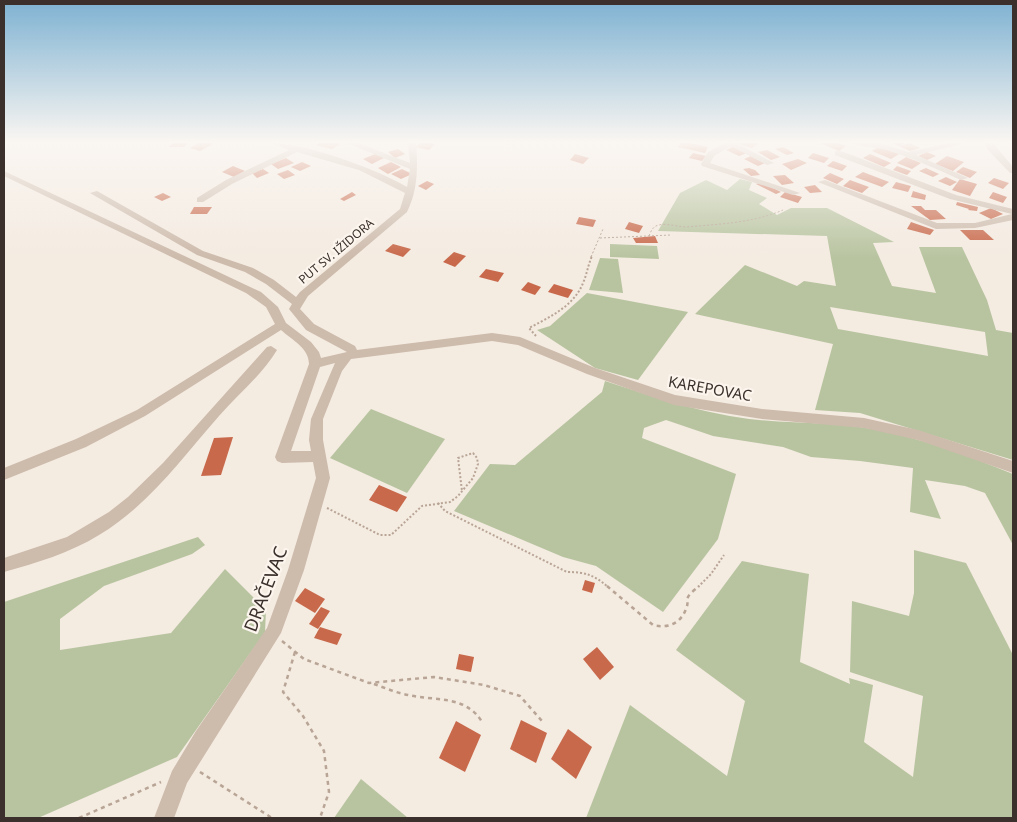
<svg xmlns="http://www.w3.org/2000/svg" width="1017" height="822" viewBox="0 0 1017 822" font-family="'Noto Sans',sans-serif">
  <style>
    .green { fill: #b8c4a0; fill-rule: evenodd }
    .building { fill: #c8694b }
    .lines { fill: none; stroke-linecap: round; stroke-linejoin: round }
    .path-far2 { stroke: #b9a596; stroke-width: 1; stroke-dasharray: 2 2; stroke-linecap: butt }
    .path-far1 { stroke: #b9a596; stroke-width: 2; stroke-dasharray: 2 2; stroke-linecap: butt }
    .path { stroke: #b9a596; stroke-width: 2.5; stroke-dasharray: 4 4; stroke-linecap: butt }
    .minor { fill: #cdbbac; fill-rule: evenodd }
    .labels { text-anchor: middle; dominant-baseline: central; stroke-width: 4.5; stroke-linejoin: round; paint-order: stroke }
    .far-street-label { font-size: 12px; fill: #3b302b; stroke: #fbf5ee }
    .street-label { font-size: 15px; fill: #3b302b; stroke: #fbf5ee }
    .near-street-label { font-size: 18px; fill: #3b302b; stroke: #fbf5ee }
  </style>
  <rect width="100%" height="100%" fill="#f4ebe1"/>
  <g class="green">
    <path d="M740,179L752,182L749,190L767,198L759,204L777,215L791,208H827L894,242L873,243L892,286L936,293L919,247H962L987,300L996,330L1013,333V460L860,413L815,410L833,344L695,314L745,265L797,286L804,281L836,286L827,236L658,231L680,193L706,180L727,190ZM830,307L985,332L988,356L838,329Z"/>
    <path d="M610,244L657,246L659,259L610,257Z"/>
    <path d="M600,258L618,259L623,293L589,290Z"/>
    <path d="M587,293L688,312L638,380L595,368L537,330L550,326Z"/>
    <path d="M605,381C654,397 707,415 759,420C803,424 848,422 891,433C933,442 973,458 1013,474V545L985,493L965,486L925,480L941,519L910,512L913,468L860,461L811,457L783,447L713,436L666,420L644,428L642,438L736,474L718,539L663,612L596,566L563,557L454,511L490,464L515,465L602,392Z"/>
    <path d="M371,409L445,439L407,493L330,458Z"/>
    <path d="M198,537L205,545L192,554L104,586L60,619V650L171,633L225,569L266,610L265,632L177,757L38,818H4V602Z"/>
    <path d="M914,550L966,563L1013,655V818H586L630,705L727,776L745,701L676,650L742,561L809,574L800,662L850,684L849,678L873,685L864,742L913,777L923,696L850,672L852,601L909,616L914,593Z"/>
    <path d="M361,779L408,818H334Z"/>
  </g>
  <g class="building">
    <path d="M173,143H188L184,147H169Z"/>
    <path d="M199,143H211L213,144L200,151L190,148Z"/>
    <path d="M319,143H338L340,144L332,149L316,145Z"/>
    <path d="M420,143H431L435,144L429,150L416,147Z"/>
    <path d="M681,143H689L708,147L705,153L678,147Z"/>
    <path d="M736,143H758L752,148Z"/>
    <path d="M820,143H837L846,146L839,151Z"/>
    <path d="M892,143H904L899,146L910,143L920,148L910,151Z"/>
    <path d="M734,146L747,153L739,156L726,150Z"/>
    <path d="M783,147L794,153L787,155L775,149Z"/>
    <path d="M879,147L899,154L891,159L872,151Z"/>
    <path d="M398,149L405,154L395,158L388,152Z"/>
    <path d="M767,150L780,157L771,160L758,152Z"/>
    <path d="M927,152L936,156L927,160L918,156Z"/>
    <path d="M693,153L706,156L702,161L689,158Z"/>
    <path d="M813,153L829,158L824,163L808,158Z"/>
    <path d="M375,154L384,158L372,164L363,159Z"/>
    <path d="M575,154L589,158L583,164L570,160Z"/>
    <path d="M870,154L891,163L884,167L863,158Z"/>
    <path d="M751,156L765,163L758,166L744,159Z"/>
    <path d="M947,156L964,162L953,171L935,164Z"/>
    <path d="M906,157L921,163L912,169L897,163Z"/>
    <path d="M286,158L294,163L278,169L271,164Z"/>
    <path d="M798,159L807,163L791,170L782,164Z"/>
    <path d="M833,161L847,166L842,171L827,166Z"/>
    <path d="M302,162L311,166L300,171L291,167Z"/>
    <path d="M391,162L401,167L388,174L378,168Z"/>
    <path d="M233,166L245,171L234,177L222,172Z"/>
    <path d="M897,166L911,171L907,175L893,170Z"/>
    <path d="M963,167L977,172L970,178L956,172Z"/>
    <path d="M749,168L755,170L760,175L751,176L743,169Z"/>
    <path d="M926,168L939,174L933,177L919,171Z"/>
    <path d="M263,169L269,173L257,178L252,173Z"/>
    <path d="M402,169L412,174L401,179L391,174Z"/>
    <path d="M288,170L295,175L284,179L277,174Z"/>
    <path d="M863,172L889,182L882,187L855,177Z"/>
    <path d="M830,173L844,179L837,184L823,178Z"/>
    <path d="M785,175L794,183L782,185L773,176Z"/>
    <path d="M946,177L957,182L950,186L938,181Z"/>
    <path d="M994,178L1009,183L1003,189L988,183Z"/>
    <path d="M960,179L977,184L970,196L952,190Z"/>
    <path d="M850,180L869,187L862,193L843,186Z"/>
    <path d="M427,181L434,184L426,190L418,186Z"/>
    <path d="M761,182L781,192L776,194L756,184Z"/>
    <path d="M896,182L911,186L908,192L892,188Z"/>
    <path d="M815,185L822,192L810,193L804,187Z"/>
    <path d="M913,191L926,195L925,200L911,197Z"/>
    <path d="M352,192L356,195L344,201L340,199Z"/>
    <path d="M785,192L802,197L798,203L780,197Z"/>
    <path d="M993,192L1007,197L1003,203L989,198Z"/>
    <path d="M163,193L171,197L162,201L154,197Z"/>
    <path d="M957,202L978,207L977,211L968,210L969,209L956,205Z"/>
    <path d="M911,206H921L925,210H936L946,219L930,220Z"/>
    <path d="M194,207H212L207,214H190Z"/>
    <path d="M991,208L1003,214L991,219L979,213Z"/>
    <path d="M579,217L596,220L593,227L576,224Z"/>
    <path d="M629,222L643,226L639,233L625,229Z"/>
    <path d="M911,222L934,230L930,235L907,229Z"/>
    <path d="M960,230H983L994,240H970Z"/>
    <path d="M655,236L658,243H636L633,238Z"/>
    <path d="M393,244L411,249L403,257L385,251Z"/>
    <path d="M454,252L466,256L455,267L443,262Z"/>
    <path d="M486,269L504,273L498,282L479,277Z"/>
    <path d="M528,282L541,287L535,295L521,290Z"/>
    <path d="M554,284L573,290L568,298L548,292Z"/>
    <path d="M233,437L221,475L201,476L214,438Z"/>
    <path d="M379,485L407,497L397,512L369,500Z"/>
    <path d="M585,580L595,583L592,593L582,590Z"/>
    <path d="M305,588L325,599L315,613L295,601Z"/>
    <path d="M321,607L330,611L318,629L309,624Z"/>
    <path d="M320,627L342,634L337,645L314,638Z"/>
    <path d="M597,647L614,667L600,680L583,659Z"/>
    <path d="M459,654L474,657L471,672L456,669Z"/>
    <path d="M521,720L547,733L536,763L510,749Z"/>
    <path d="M456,721L481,735L465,772L439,758Z"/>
    <path d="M568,729L592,747L576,779L551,759Z"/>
  </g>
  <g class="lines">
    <g class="path-far2">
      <path d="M649,236C651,231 653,226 659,225C667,223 678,227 687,227C719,224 753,223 783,210"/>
      <path d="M600,238L671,235"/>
      <path d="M591,257L603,229"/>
    </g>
    <g class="path-far1">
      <path d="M536,336L529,328C550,317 574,306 583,283C587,274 588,265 592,256"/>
      <path d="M438,503L445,511L567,572C586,572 594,575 608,587"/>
      <path d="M327,508L380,535H391L422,506L450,502L458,496L473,478L478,464L477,458L473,453L458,458L462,491"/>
      <path d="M698,587L711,574L724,555"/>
    </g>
    <g class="path">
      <path d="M607,586L653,625C669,629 682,623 687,606C688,603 687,600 688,597C690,593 696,589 699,586"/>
      <path d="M282,641L304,659L369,683L434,677L484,685L520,696L542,721"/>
      <path d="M295,652L283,692L303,716L324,751L329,792L320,818"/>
      <path d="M374,684C385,688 397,693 408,695C435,701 466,695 482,722"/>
      <path d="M200,772L272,818"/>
      <path d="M79,818L161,782"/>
    </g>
    <g class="minor">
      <path d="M271,143C305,143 377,169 407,187L410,169L347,143H358L410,163L408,143H416C418,166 418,190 407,212L308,296L300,309L314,324L355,346L357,350L492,333L520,337L595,368L675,395L762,409L864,418L918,430L1013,461V473L918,440L864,428L762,419L674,405L587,374L518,345L492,341L351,359L342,371L323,419V440L330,478L304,570L281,633L187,783L174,818H154L172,771L196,731L267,628L288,570L316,478L313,462L282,463L277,461L275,457L309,364C309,348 292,340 281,330L145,416L86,447L4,480V468L76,439L137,410L275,324L266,307L246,293L4,176V171L261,292L278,307L286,323L311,342L319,352L321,358L347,352L306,330L289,309L292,304L266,284L245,272L197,255L90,193L97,191L203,251L253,268L274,280L296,297L300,292L400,209L405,193L359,170L297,152L232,184L203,202H197V198L226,180L289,150ZM335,363L311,419L309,440L311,451H291L320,367Z"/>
      <path d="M725,143H736L774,163L767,165L731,146L714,156L710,163L800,193L793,195L702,166L701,164L708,152Z"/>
      <path d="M852,143H880L908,152L950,143H965L916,155L968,178L961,180C937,169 912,158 887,150C877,147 859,147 852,143Z"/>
      <path d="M985,143H993L1013,167V173H1010L988,150Z"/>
      <path d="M835,151H841L956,195L1013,209V220L975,228L936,229L818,182L825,180L937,223H975L1012,214L950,199L835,155Z"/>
      <path d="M271,346L277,350C262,375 238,394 219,416C182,458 148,506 99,535C70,553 36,563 4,572V558L67,537L109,512L128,497L163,463L267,347Z"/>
    </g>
  </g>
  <linearGradient id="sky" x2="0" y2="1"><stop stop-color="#7eb2d2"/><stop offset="0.55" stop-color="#faf6f2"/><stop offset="1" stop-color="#faf6f2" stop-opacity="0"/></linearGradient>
  <rect width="1017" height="258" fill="url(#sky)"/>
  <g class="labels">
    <g class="far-street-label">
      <text transform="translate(336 251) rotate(-40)">PUT SV. IŽIDORA</text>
    </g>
    <g class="street-label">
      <text transform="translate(710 388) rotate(10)">KAREPOVAC</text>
    </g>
    <g class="near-street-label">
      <text transform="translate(265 589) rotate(-69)">DRAČEVAC</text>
    </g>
  </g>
  <rect width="1017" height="822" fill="none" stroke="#3b302b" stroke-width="10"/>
</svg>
